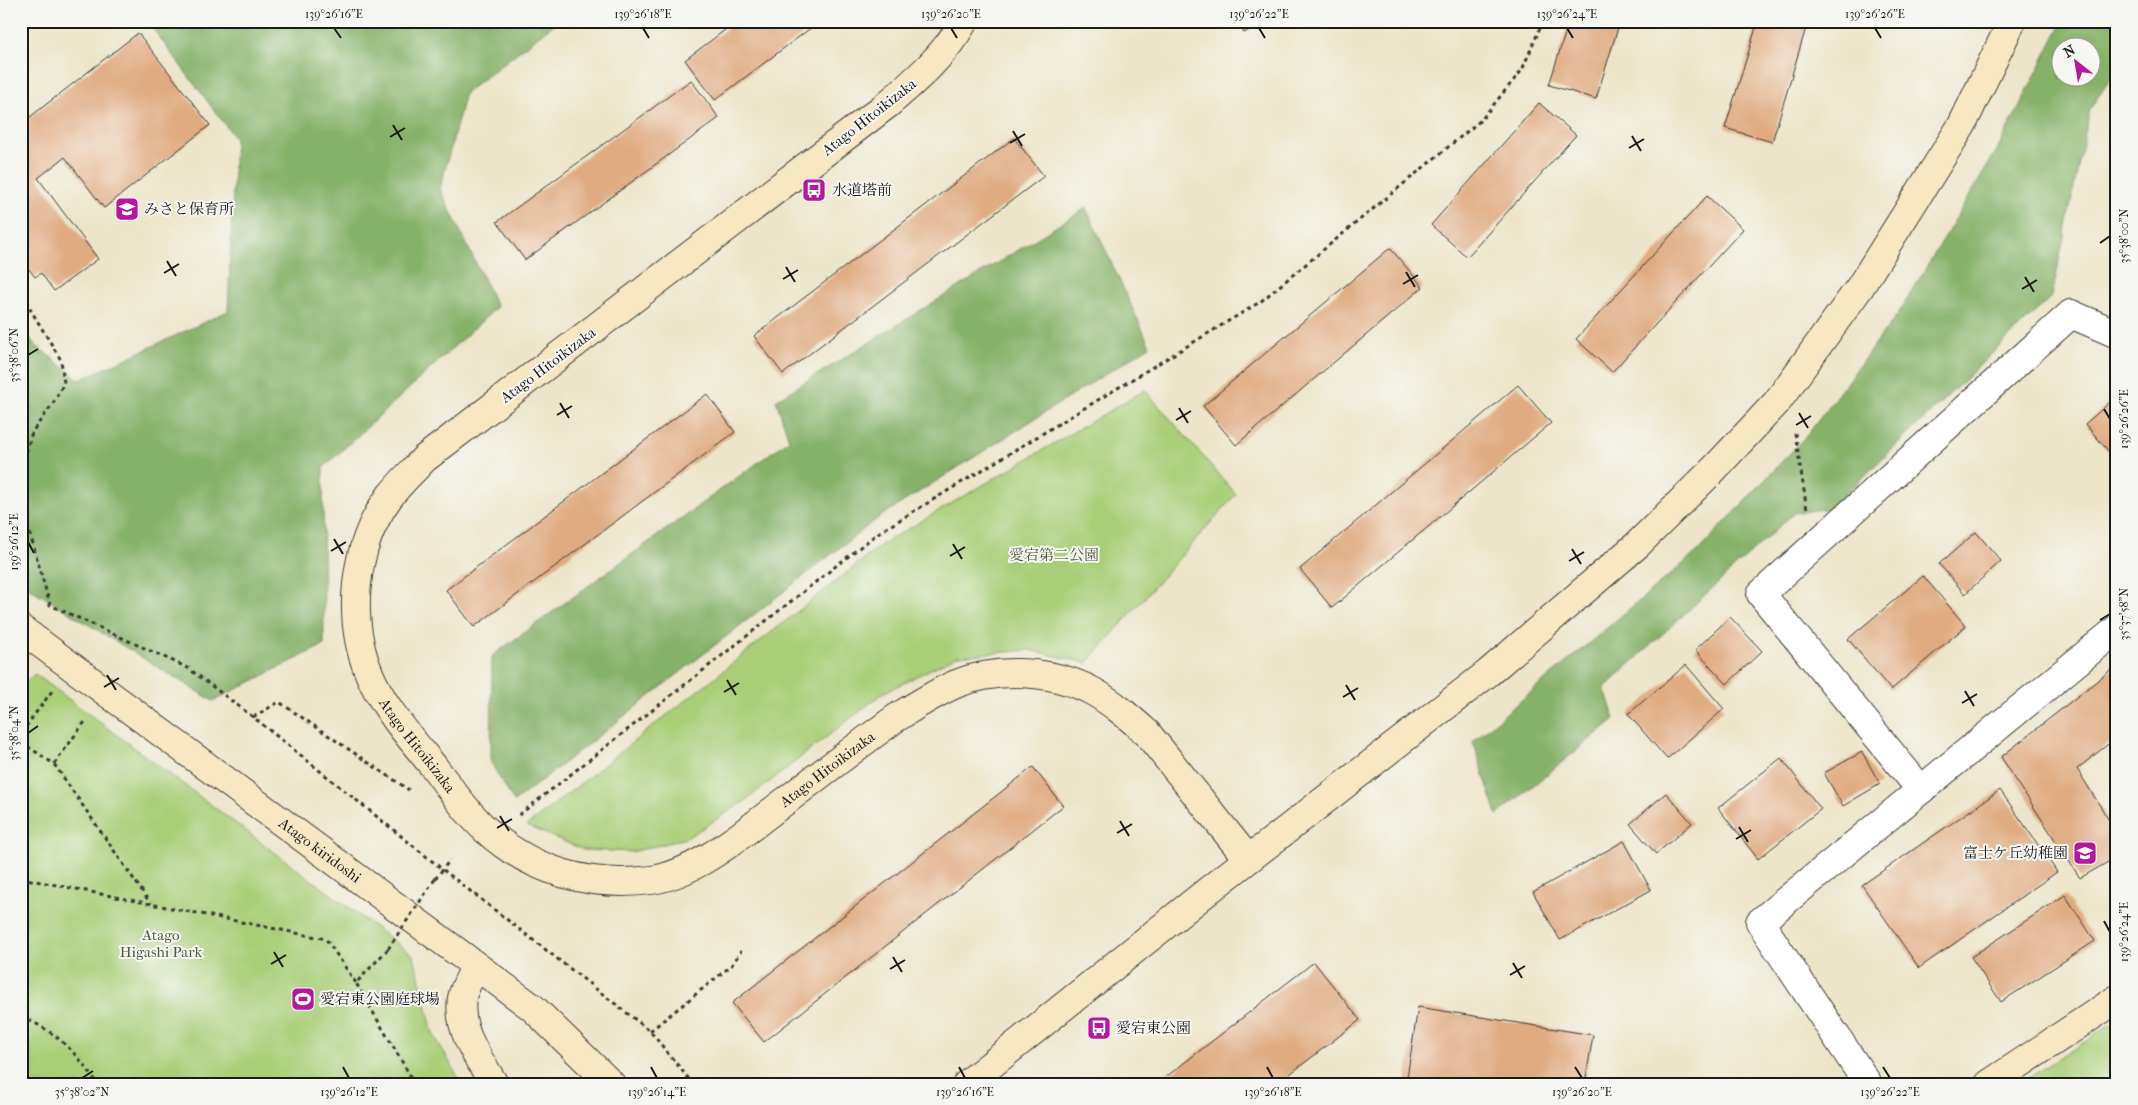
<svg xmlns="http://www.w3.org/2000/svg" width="2138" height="1105" viewBox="0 0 2138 1105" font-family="'IM FELL French Canon','Noto Serif JP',serif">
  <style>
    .green { fill: #a9ce77; stroke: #62754a }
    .forest { fill: #86b168; stroke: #516642; fill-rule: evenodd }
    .building { fill: #e0ab81 }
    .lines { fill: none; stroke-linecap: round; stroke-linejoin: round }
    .street-casing { stroke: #3b3a36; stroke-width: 30 }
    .secondary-casing { stroke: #3b3a36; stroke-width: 30 }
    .path { stroke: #3b3a36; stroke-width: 3; stroke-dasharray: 4 4; stroke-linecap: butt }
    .street { stroke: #fff; stroke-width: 28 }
    .secondary { stroke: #f7e8c3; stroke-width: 28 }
    .path-bridge { stroke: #3b3a36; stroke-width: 3; stroke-dasharray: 4 4; stroke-linecap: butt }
    .ticks { fill: none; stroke: #1c1c1c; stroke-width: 2 }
    .labels { text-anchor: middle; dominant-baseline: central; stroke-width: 4; stroke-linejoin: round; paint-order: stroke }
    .street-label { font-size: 15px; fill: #1c1c1c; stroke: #f6f6f2 }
    .poi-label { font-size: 15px; fill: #1c1c1c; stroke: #f6f6f2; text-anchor: start }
    .park-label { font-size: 15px; fill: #4d5a3c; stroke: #f6f6f2 }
    .neatline { fill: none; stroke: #1c1c1c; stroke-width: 2 }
    .ticks-label { font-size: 12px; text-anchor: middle; fill: #1c1c1c }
  </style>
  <rect width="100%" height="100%" fill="#f6f6f2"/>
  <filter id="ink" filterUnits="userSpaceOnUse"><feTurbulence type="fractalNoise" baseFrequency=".02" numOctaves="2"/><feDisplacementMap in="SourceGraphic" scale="10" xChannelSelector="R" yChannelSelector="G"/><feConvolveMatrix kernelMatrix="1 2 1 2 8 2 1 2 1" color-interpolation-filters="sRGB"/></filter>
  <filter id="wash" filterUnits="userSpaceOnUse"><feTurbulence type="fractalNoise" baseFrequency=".0096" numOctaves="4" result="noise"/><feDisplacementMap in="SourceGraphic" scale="20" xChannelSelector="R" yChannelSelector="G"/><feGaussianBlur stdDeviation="1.12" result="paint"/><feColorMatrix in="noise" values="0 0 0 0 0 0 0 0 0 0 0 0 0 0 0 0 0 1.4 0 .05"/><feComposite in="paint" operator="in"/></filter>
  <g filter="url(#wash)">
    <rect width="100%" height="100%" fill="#ede5c9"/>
    <g class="green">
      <path d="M1145,390L1236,494L1087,663L1029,650L957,656L883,693L745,801L687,838L632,852L584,850L527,826L884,543Z"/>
      <path d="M35,674L414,956L433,1033L462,1084H21V685Z"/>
      <path d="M2117,1021V1071L2098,1084H2019Z"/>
    </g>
    <g class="forest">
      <path d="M147,21H558L465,93L440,189L497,307L323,468L324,645L213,701L21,583V326L35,345L80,380L228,311L235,138Z"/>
      <path d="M2063,21H2117V69L2090,109L2052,296L1831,508L1794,513L1604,688L1615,719L1497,815L1473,741L1697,552L1808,434L1900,311L1996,152ZM2060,48H2090V78H2060Z"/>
      <path d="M1086,208L1150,346L878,518L514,802L491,763L492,656L789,440L776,400Z"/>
    </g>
    <g id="blocks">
      <g class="building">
        <path d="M737,21H820L715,100L685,60Z"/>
        <path d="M1237,21H1263L1244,33Z"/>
        <path d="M1569,21H1620L1596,99L1549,85Z"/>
        <path d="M1758,21H1808L1772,142L1725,128Z"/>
        <path d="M138,33L210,125L104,208L65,157L38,178L98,259L54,291L41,273L35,277L21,259V124Z"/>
        <path d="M691,80L719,118L525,260L497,222Z"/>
        <path d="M1539,103L1576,135L1467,257L1431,225Z"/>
        <path d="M1014,138L1044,176L783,374L754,336Z"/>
        <path d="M1707,196L1743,229L1612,372L1576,339Z"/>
        <path d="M1390,248L1423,287L1236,445L1203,406Z"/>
        <path d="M1518,385L1551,423L1332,608L1300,569Z"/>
        <path d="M707,394L735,432L474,627L446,590Z"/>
        <path d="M2117,396V461L2085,424Z"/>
        <path d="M1976,532L2001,561L1965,594L1939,564Z"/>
        <path d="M1923,576L1966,626L1891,690L1848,639Z"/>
        <path d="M1730,617L1762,651L1727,684L1695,650Z"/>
        <path d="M1686,665L1724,709L1667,759L1628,714Z"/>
        <path d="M2117,665V737L2077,769L2117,833V857L2080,878L2001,757Z"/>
        <path d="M1862,752L1880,784L1843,806L1824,773Z"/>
        <path d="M1781,758L1821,809L1758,859L1718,808Z"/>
        <path d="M1033,767L1063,806L764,1042L732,1003Z"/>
        <path d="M2000,790L2057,872L1919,968L1862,885Z"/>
        <path d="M1666,793L1692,823L1656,854L1630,824Z"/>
        <path d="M1624,841L1651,890L1560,940L1533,892Z"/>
        <path d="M2065,895L2095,941L2001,1002L1971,957Z"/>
        <path d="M1314,962L1360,1020L1277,1084H1157Z"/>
        <path d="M1418,1007L1593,1035L1585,1084H1406Z"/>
      </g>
    </g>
  </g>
  <g filter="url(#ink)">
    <use href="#blocks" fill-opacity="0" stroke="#3b3a36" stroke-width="1"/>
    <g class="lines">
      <g class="street-casing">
        <g id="street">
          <path d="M1921,790L1761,594L2071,314L2117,334"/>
          <path d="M1868,1084L1760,922L2117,629"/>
        </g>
      </g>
      <g class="secondary-casing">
        <g id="secondary">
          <path id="s1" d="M964,21C945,55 917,79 888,104L424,459C413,471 400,483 390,496C352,547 345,624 373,682C388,713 412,740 434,767C450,788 466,812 486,830C531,871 591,888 651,880C698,874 749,828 787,800C823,772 859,745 896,718C915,706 935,693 956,684C998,667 1052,670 1092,691C1112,702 1130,718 1147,733L1248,859"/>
          <path id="s2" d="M21,629L533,1008L611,1084"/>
          <path d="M476,966C471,976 464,987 462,998C457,1031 479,1058 494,1084"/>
          <path d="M967,1084L1209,890L1488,673L1637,545L1714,469L1777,402L1860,287L1962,125L2012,21"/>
          <path d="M1989,1084L2117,999"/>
        </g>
      </g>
      <g class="path">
        <path d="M21,294L61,360L64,383L52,405L32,432L21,470"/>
        <path d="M1795,433L1807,510"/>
        <path d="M21,502L50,605L188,668L253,717L442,869L650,1031L693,1084"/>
        <path d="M253,717L279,702L409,790"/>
        <path d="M21,733L52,691"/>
        <path d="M21,742L54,764L151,904"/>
        <path d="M54,764L87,719"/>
        <path d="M519,815L878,533L1260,302L1481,120L1522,70L1543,21"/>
        <path d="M21,878L326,939L356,983"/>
        <path d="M435,879L450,860"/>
        <path d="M388,949L356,983L415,1084"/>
        <path d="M21,1017C56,1030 78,1055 98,1084"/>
        <path d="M650,1031L731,966L741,951"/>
      </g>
      <use href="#street" class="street"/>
      <use href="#secondary" class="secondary"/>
      <path class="path-bridge" d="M388,949L435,879"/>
    </g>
  </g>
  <path class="ticks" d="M334,28L341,38M643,28L649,38M951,28L957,38M1259,28L1265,38M1567,28L1573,38M1875,28L1881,38M393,125L402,140M1013,131L1022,146M1632,136L1641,151M390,137L405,128M1010,143L1025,134M1629,148L1644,139M2100,243L2110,236M167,261L176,276M786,267L795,282M1406,272L1415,287M164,273L179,264M2025,277L2034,292M783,279L798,270M1403,284L1418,275M2022,289L2037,280M28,355L38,349M560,403L569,418M1179,408L1188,423M2104,409L2110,419M1799,413L1808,428M557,415L572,406M1176,420L1191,411M1796,425L1811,416M334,539L343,554M28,542L34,553M953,544L962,559M1572,549L1581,564M331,551L346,542M950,556L965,547M1569,561L1584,552M2100,620L2110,614M107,675L116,690M727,680L736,695M1346,685L1355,700M104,687L119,678M1965,691L1974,706M724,692L739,683M1343,697L1358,688M1962,703L1977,694M28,733L38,726M500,816L509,831M1120,821L1129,836M1739,827L1748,842M497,828L512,819M1117,833L1132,824M1736,839L1751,830M2104,921L2110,932M274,952L283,967M893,957L902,972M1513,963L1522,978M271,964L286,955M890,969L905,960M1510,975L1525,966M343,1067L349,1078M651,1067L657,1078M959,1067L965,1078M1267,1067L1273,1078M1575,1067L1582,1078M1883,1067L1890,1078M82,1078L93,1071"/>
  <defs>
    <g id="bus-square" transform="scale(1.25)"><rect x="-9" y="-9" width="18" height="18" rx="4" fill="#b5179e" stroke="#f6f6f2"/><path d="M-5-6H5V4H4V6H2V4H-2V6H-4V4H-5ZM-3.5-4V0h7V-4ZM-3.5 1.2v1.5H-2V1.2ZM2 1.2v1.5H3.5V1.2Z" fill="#fff"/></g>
    <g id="school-square" transform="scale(1.25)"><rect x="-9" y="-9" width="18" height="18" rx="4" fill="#b5179e" stroke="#f6f6f2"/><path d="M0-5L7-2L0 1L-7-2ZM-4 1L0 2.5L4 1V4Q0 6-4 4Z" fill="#fff"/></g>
    <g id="stadium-square" transform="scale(1.25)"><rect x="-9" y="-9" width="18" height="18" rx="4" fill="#b5179e" stroke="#f6f6f2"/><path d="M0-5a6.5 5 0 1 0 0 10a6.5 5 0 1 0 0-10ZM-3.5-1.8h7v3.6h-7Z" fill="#fff"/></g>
  </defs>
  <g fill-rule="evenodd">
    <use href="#bus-square" x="814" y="190"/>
    <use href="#school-square" x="127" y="209"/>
    <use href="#school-square" x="2085" y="853"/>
    <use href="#stadium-square" x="303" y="999"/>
    <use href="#bus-square" x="1099" y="1028"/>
  </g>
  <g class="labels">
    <g class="street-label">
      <text transform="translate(869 117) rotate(-38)">Atago Hitoikizaka</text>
      <text transform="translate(548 365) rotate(-37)">Atago Hitoikizaka</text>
      <text stroke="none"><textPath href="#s1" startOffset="1021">Atago Hitoikizaka</textPath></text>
      <text stroke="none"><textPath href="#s1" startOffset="1518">Atago Hitoikizaka</textPath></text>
      <text stroke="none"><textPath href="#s2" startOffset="372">Atago kiridoshi</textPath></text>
    </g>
    <g class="poi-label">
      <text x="832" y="190">水道塔前</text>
      <text x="144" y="209">みさと保育所</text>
      <text x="2068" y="853" text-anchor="end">富士ケ丘幼稚園</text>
      <text x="320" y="999">愛宕東公園庭球場</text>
      <text x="1116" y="1028">愛宕東公園</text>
    </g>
    <g class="park-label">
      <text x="1054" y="555">愛宕第二公園</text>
      <text x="161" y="935">Atago<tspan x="161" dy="17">Higashi Park</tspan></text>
    </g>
  </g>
  <rect width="2138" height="1105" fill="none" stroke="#f6f6f2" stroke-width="55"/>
  <g transform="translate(2076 62) rotate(329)"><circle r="24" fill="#f6f6f2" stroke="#9f9f9c"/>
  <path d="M0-4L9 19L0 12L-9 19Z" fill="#b5179e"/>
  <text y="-8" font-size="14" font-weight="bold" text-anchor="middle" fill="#1c1c1c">N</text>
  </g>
  <rect x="28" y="28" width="2082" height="1050" class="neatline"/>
  <g class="ticks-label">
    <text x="334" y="18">139°26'16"E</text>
    <text x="643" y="18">139°26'18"E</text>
    <text x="951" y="18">139°26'20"E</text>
    <text x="1259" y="18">139°26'22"E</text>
    <text x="1567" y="18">139°26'24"E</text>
    <text x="1875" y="18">139°26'26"E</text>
    <text transform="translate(2124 236) rotate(-90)" y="4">35°38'00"N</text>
    <text transform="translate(14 355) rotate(-90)" y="4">35°38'06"N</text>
    <text transform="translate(2124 419) rotate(-90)" y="4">139°26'26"E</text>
    <text transform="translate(14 542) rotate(-90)" y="4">139°26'12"E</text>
    <text transform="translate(2124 614) rotate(-90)" y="4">35°37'58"N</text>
    <text transform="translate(14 733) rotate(-90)" y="4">35°38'04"N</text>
    <text transform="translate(2124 932) rotate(-90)" y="4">139°26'24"E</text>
    <text x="82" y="1096">35°38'02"N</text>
    <text x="349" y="1096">139°26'12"E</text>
    <text x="657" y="1096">139°26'14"E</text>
    <text x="965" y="1096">139°26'16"E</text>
    <text x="1273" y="1096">139°26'18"E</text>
    <text x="1582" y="1096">139°26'20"E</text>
    <text x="1890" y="1096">139°26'22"E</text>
  </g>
</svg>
